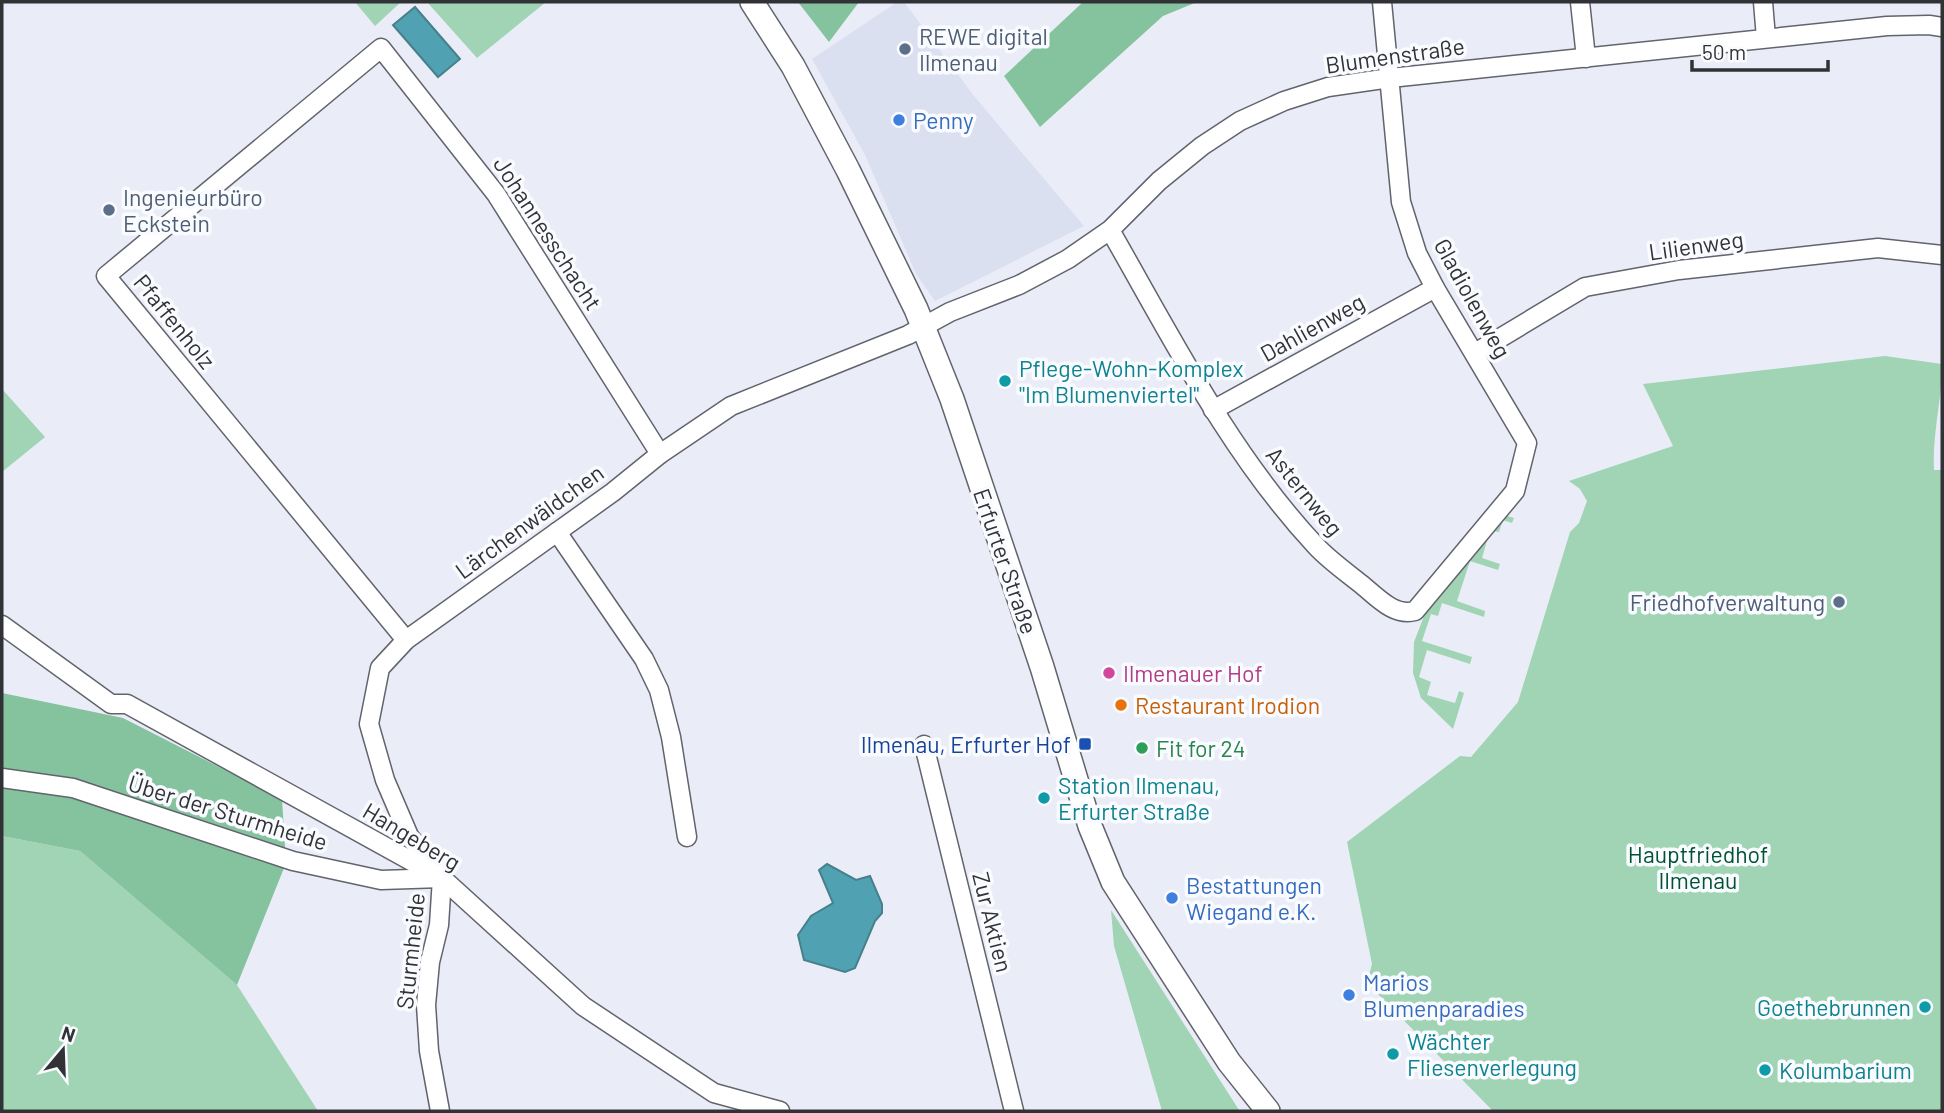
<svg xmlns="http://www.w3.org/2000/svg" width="1944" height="1113" viewBox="0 0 1944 1113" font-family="Barlow,sans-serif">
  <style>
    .built { fill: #dbe0f1 }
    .green { fill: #a0d4b4 }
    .forest { fill: #85c29e }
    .water { fill: #50a2b2; stroke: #47808c; stroke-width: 2 }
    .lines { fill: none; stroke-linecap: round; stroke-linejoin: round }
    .minor-casing { stroke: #61646c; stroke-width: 21 }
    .major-casing { stroke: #61646c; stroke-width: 26 }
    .minor { stroke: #fff; stroke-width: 18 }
    .major { stroke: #fff; stroke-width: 23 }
    .service-dot { fill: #5c6f8a; stroke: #f9fbff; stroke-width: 2.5 }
    .shop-dot { fill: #3f7fe0; stroke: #f9fbff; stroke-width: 2.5 }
    .culture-dot { fill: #0f9aa8; stroke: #f9fbff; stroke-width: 2.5 }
    .hotel-dot { fill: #d1479c; stroke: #f9fbff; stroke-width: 2.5 }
    .food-dot { fill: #e8710a; stroke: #f9fbff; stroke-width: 2.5 }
    .transit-dot { fill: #1a4fb4; stroke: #f9fbff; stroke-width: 2.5 }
    .leisure-dot { fill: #2e9e5b; stroke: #f9fbff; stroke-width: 2.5 }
    .labels { text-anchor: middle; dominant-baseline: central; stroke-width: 7; stroke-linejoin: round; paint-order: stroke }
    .service-label { font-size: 23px; fill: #4e5e75; stroke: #f9fbff; text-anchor: start }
    .street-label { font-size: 23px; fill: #313235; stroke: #f9fbff }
    .shop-label { font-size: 23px; fill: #366cbe; stroke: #f9fbff; text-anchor: start }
    .culture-label { font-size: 23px; fill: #0d838f; stroke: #f9fbff; text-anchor: start }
    .hotel-label { font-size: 23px; fill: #b23c85; stroke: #f9fbff; text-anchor: start }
    .food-label { font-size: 23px; fill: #c56008; stroke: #f9fbff; text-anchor: start }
    .transit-label { font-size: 23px; fill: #164399; stroke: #f9fbff; text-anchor: end }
    .leisure-label { font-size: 23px; fill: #27864d; stroke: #f9fbff; text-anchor: start }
    .park-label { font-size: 23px; fill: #015230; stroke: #f9fbff }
  </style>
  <rect width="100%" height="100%" fill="#eaedf7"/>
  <path class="built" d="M897,2H904L974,96L1084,226L935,301L916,274L865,155L812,59Z"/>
  <g class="green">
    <path d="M355,2H401L375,26Z"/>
    <path d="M427,2H546L477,58Z"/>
    <path d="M1885,356L1942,364C1942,400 1932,435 1934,470H1942V1111H1493L1367,983L1372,964L1347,842L1460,756L1471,757L1518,702L1570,532L1579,523L1587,501L1580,489L1569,481L1673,446L1643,384Z"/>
    <path d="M2,389L45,437L2,472Z"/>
    <path d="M1504,515L1514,518L1512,523L1503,520L1499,532L1493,531L1488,537L1482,558L1500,564L1498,570L1470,561L1457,601L1485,611L1484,617L1442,603L1438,616L1431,614L1422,641L1472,657L1470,664L1427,650L1419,677L1431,682L1427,695L1455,703L1459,691L1464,693L1453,729L1421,698L1413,673L1414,642L1426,611Z"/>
    <path d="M2,836L80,851L237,985L318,1111H2Z"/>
    <path d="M1111,910L1239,1110L1240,1111H1162L1114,946Z"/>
  </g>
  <g class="forest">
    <path d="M798,2H859L829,42Z"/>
    <path d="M1083,2H1197L1163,16L1040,127L1004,76Z"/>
    <path d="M2,693L123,718L282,799L286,863L237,985L80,851L2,836Z"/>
  </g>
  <g class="water">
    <path d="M415,7L460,59L438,77L393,25Z"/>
    <path d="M827,864L856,880L870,876L882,904V913L875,921L855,968L845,972L804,960L798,935L811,916L833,903L819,870Z"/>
  </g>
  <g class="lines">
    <g class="minor-casing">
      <g id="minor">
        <path d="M1580,2L1586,58"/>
        <path d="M1763,2L1766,38"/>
        <path d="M1110,230C1172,338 1230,454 1316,546C1329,560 1346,572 1361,584C1376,596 1394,617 1415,611L1515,491L1527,443L1435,288L1417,253L1401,202L1382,2"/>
        <path d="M1475,353L1585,287L1679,270L1878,248L1942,255"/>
        <path d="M1213,410L1435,288"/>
        <path d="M557,532L644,659L659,690L671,737L687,837"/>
        <path d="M2,625L111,704H127L442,878L583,1006L714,1093L780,1111"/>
        <path d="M406,640L106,276L381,48L496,194L660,454"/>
        <path d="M924,745L1014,1111"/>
        <path d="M2,778L73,788L293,861L381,880L442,878"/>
        <path d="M442,878L409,836L385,780L369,724L380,668L406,640L613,492L660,454L731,406L908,335L950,312L1019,285L1068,259L1110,230L1159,181L1202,146L1240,121L1284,101L1328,87L1390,78L1887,26L1929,25L1942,27"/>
        <path d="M440,1111L429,1051L426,1005L430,962L439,925L442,878"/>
      </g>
    </g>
    <g class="major-casing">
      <path id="major" d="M752,2L793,66L848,170L916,309L952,399L1042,667L1090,826L1113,882L1229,1062L1268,1111"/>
    </g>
    <use href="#minor" class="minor"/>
    <use href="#major" class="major"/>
  </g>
  <g class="service-dot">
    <circle cx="905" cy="49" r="7"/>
    <circle cx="109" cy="210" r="7"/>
    <circle cx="1839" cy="602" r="7"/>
  </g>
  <g class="shop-dot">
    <circle cx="899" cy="120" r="7"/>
    <circle cx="1172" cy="898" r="7"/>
    <circle cx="1349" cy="995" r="7"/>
  </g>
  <g class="culture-dot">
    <circle cx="1005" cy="381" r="7"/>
    <circle cx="1044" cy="798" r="7"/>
    <circle cx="1925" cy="1007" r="7"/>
    <circle cx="1393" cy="1054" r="7"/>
    <circle cx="1765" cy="1070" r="7"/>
  </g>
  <circle class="hotel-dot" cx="1109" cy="673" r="7"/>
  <circle class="food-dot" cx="1121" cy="705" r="7"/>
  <rect class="transit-dot" x="1078" y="737" width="14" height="14" rx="3.5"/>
  <circle class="leisure-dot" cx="1142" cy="748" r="7"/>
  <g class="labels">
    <g class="service-label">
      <text x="919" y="36">REWE digital<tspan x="919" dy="26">Ilmenau</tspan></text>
      <text x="123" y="197">Ingenieurbüro<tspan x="123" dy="26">Eckstein</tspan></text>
      <text x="1825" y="602" text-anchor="end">Friedhofverwaltung</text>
    </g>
    <g class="street-label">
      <text transform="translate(1395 55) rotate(-8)">Blumenstraße</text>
      <text transform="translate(548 233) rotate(57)">Johannesschacht</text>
      <text transform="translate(1696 245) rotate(-8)">Lilienweg</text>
      <text transform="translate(1473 298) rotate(61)">Gladiolenweg</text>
      <text transform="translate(175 321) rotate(51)">Pfaffenholz</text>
      <text transform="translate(1312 327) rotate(-29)">Dahlienweg</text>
      <text transform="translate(1305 491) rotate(51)">Asternweg</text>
      <text transform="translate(529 521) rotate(-36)">Lärchenwäldchen</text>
      <text transform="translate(1006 561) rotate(71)">Erfurter Straße</text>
      <text transform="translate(228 812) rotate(17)">Über der Sturmheide</text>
      <text transform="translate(412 836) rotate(31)">Hangeberg</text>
      <text transform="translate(993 922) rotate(76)">Zur Aktien</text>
      <text transform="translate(410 951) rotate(-84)">Sturmheide</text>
    </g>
    <g class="shop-label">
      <text x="913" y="120">Penny</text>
      <text x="1186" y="885">Bestattungen<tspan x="1186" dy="26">Wiegand e.K.</tspan></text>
      <text x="1363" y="982">Marios<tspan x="1363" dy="26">Blumenparadies</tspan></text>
    </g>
    <g class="culture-label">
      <text x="1019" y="368">Pflege-Wohn-Komplex<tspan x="1019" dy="26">"Im Blumenviertel"</tspan></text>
      <text x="1058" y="785">Station Ilmenau,<tspan x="1058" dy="26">Erfurter Straße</tspan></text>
      <text x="1911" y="1007" text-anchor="end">Goethebrunnen</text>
      <text x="1407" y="1041">Wächter<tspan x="1407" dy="26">Fliesenverlegung</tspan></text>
      <text x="1779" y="1070">Kolumbarium</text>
    </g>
    <g class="hotel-label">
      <text x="1123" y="673">Ilmenauer Hof</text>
    </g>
    <g class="food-label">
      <text x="1135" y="705">Restaurant Irodion</text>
    </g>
    <g class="transit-label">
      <text x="1071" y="744">Ilmenau, Erfurter Hof</text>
    </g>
    <g class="leisure-label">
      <text x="1156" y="748">Fit for 24</text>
    </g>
    <g class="park-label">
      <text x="1698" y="854">Hauptfriedhof<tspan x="1698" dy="26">Ilmenau</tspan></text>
    </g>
  </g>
  <rect width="1944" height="1113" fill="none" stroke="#313235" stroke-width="7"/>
  <g transform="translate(63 1050) rotate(19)" stroke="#f9fbff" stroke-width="5" paint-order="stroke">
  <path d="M0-5L12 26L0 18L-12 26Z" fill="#313235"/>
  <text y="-10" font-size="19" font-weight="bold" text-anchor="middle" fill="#313235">N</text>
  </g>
  <path d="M1692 60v10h136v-10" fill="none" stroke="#313235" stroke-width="3.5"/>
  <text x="1702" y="60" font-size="21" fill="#313235" stroke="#f9fbff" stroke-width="5" paint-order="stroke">50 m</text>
</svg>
